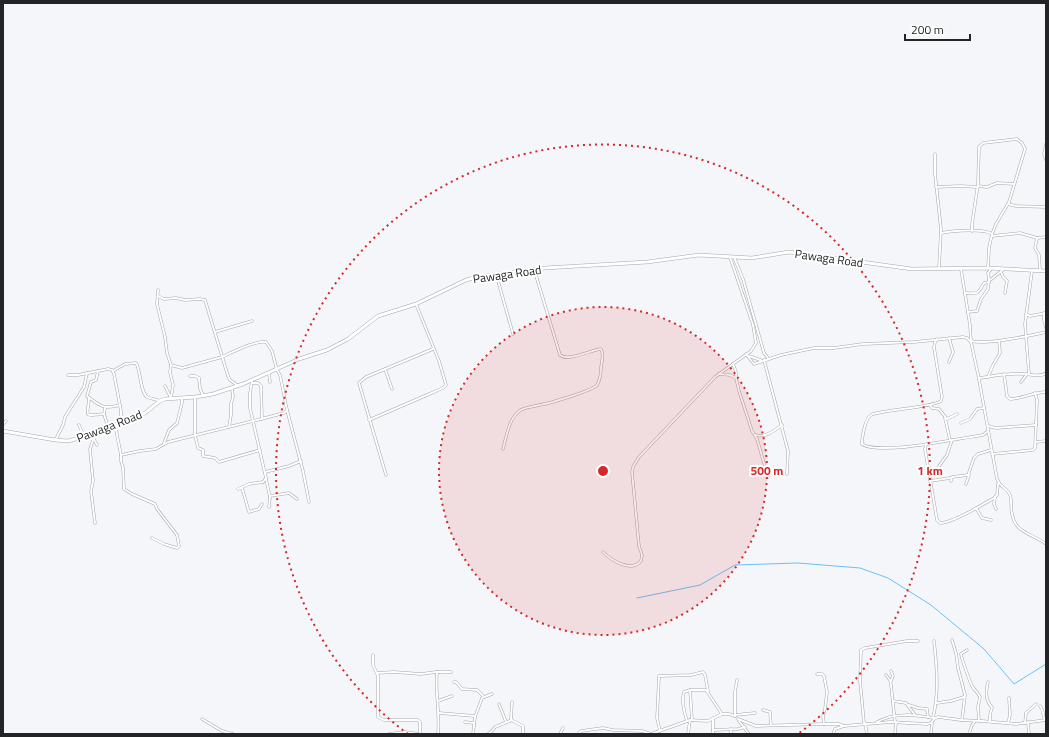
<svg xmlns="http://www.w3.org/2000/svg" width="1049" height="737" viewBox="0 0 1049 737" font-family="'Titillium Web',sans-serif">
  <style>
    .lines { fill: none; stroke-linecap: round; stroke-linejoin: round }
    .stream { stroke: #68c2f7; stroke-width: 1 }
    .minor-casing { stroke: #a5a6a9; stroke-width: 3 }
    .secondary-casing { stroke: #a5a6a9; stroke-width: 4 }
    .minor { stroke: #fff; stroke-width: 2 }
    .secondary { stroke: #fff; stroke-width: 3 }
    .ring { fill: none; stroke: #d62828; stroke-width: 2; stroke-dasharray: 2 4 }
    .labels { text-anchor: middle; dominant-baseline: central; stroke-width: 4; stroke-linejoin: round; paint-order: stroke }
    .street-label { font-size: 12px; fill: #232425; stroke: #fff }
    .centre { fill: #d62828; stroke: #fff; stroke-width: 2 }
    .ring-label { font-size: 12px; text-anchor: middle; font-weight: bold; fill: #d62828; stroke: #fff; stroke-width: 4; stroke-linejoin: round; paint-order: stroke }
  </style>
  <rect width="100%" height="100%" fill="#f5f6f9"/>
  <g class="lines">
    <path class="stream" d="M637,598L700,585L735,565L798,563L860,568L888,578L931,605L984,649L1014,684L1046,664"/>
    <g class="minor-casing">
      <g id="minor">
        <path d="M1046,144L1044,154L1046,160"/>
        <path d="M935,154V174L941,229L939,268"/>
        <path d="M978,186L987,187L997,183L1014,184"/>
        <path d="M936,187L960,186L978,187"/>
        <path d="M1008,204L1016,206L1046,207"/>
        <path d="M972,231V224L978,184L979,147L983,143L1017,139L1022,143L1025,149L1009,202L996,224L992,234L989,248L988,268"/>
        <path d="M941,233C952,231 984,228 992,234"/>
        <path d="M992,236L1020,233L1037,238L1046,237"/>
        <path d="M1037,238L1035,248L1039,255L1040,270"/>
        <path d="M734,257L743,279L764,353L768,358"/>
        <path d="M961,269L970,325L971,342L978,374L997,479C1000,487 1005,487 1009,493C1013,499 1010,508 1012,514C1015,533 1033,534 1046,544"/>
        <path d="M1001,272L1003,277L1007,281L1005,293"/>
        <path d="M496,274L513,334"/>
        <path d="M989,281L1004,269"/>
        <path d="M158,290L157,304L165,337L167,353L171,365L182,368L222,357"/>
        <path d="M965,293C978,294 978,294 984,283L989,282"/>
        <path d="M158,296L164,299L176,298L185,300L200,299L205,300L228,376L230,380L237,385"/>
        <path d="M968,312L977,311L981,299L988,289L989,279L988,273L991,269"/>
        <path d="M1044,313V320L1046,328"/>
        <path d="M1026,314L1030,316L1046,313"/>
        <path d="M215,332L252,321"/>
        <path d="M949,338L953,352L949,362"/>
        <path d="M937,339L935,342L934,347L942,397L941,401C932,407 896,409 883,412C879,413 874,413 871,415C865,418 862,438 862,444C879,456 960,438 983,435L988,431"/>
        <path d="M971,341C988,345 1028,336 1046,332"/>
        <path d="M746,354L754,364L781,355L814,348H834L863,344L914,342L963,337L967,338L971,342"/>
        <path d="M749,356L763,361"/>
        <path d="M764,360L788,451L787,474"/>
        <path d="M733,364L736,372V378L739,391L752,431L757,439L768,477"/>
        <path d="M171,365L170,372L173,385L171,398"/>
        <path d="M385,369L392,389"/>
        <path d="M98,371L96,380L91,382L87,396C101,406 103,410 120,405"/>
        <path d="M113,371L125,364L136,363C141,371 140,392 147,397C151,399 156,399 160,401"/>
        <path d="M269,373L270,382"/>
        <path d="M719,374L730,375L736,378"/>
        <path d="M1004,374L1007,396L1010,399C1022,399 1033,392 1046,392"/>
        <path d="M1029,374L1025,324L1032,271"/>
        <path d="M68,375H78L108,369L112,370L114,374L121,411V417L118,423"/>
        <path d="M190,376H195L199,378L200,389L203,395"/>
        <path d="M988,377L993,365L1000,353L999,341"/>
        <path d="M979,378C994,376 1008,373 1024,374C1031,374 1040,378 1046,373"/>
        <path d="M1021,382L1027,374"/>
        <path d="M252,383H258L261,386L262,419"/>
        <path d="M165,386L170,396"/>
        <path d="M195,397V435"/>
        <path d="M89,398C88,417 82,416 104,414"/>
        <path d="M930,405L932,408L939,409L947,419L957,414"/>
        <path d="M105,408L104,414L108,427"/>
        <path d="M287,410L303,471L309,502"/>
        <path d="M945,418L950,440"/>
        <path d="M369,420L427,395L443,388L446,385L439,361L416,304"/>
        <path d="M961,423L970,419L977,409L984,408"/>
        <path d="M3,424L6,421"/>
        <path d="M79,425L84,437"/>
        <path d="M115,425L121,455V461L123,468L124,489L132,494L155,504L157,509L177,535L179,546L177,548L164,544L152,538"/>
        <path d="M988,426L996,428L1036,425"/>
        <path d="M229,427L231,415V404L233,397L232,388"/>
        <path d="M91,434L97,445"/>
        <path d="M195,435L198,448L203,450V456L215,458L219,462L260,450"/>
        <path d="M755,435C765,438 774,431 782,425"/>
        <path d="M56,439L63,425L65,417L84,387L87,373"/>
        <path d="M93,440L90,449L93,481L91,491L95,523"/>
        <path d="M1036,442L1046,441"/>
        <path d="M164,443L169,430L177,423L182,403V398"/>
        <path d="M926,444L925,449L937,520L940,523C953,523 982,505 994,498L997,495L998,484"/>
        <path d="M503,449C506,437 509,420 518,412C523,407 533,407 539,405C548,404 594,390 597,385C600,380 601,372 601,367C602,362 604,354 601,349C591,350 568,362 560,355L534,269"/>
        <path d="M992,454L1033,450L1035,448L1037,400L1035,393"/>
        <path d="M121,455L140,451L156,449L168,442L261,419L284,413L287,410L280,375L277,370L272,351L266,342C256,340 232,352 222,357"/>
        <path d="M939,466L947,455L952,440"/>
        <path d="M265,472L289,466L301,461"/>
        <path d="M386,475L359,383L366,377L433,349"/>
        <path d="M266,479L270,497L269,507"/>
        <path d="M930,481L950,478"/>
        <path d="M951,481L952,477L968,475L974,458L978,454L991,450"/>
        <path d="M966,484L969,475"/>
        <path d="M242,488L249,512L259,509L262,504"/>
        <path d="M238,489L249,484L263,482L266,478L250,408V393L252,381"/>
        <path d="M270,496L289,493L297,499"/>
        <path d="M995,497L994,504L996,509"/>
        <path d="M976,508L982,518L991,520"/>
        <path d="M603,552C611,560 631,573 641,561L642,555L639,546L632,472L633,467L639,457L715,377L751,351L756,343L753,325L730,257"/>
        <path d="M952,640L956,653L958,668L965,695L962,720"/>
        <path d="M967,650L961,654C961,657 970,682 972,686C974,690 978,692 980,697L978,707L979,721"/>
        <path d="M373,655V665L378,676V717L384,720H418L420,722V734"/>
        <path d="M437,672C435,692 440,713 438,734"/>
        <path d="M377,673L394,672L421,674L436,672H451"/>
        <path d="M817,674H822L824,676L827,692L825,709L823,716L824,724"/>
        <path d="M886,675L890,680L891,685L895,722"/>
        <path d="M891,681L893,676L891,671"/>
        <path d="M454,682H456L462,689L477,690L484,697"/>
        <path d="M988,682C986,690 985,701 992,707L990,715V721"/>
        <path d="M690,690L692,720"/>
        <path d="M438,701L452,696"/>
        <path d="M893,701L906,703L915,715"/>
        <path d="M512,702L511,719L513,721L523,726V734"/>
        <path d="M937,703L951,701L964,697"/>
        <path d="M499,704L506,722"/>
        <path d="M909,705L918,708L927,709L928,717"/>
        <path d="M1040,706C1044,710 1042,715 1045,720"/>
        <path d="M763,710L770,712L771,725"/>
        <path d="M439,713L475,716"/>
        <path d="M735,715L755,713"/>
        <path d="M735,716V692L737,680"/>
        <path d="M713,718V734"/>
        <path d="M933,718C939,692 937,667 934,641"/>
        <path d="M202,719L222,731L233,734"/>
        <path d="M738,719L756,726L825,724H839L844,726L890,722L927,724L931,723L934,719L938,717L961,720L982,721L1016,724L1046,720"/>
        <path d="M687,721C684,712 681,701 684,692L690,690H706L722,714"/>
        <path d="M739,721L749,734"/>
        <path d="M465,722L474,723"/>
        <path d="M877,722C895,712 915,715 934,718"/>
        <path d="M1028,722L1029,734"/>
        <path d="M864,723L860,681L861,650L865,648L907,641H918"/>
        <path d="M865,723L867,734"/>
        <path d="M1008,723L1010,715L1009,698"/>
        <path d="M1025,723L1026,713L1036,704"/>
        <path d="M731,729V734"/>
        <path d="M713,730L738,729L745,727"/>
        <path d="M660,731L657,718L659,676L691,675L703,672L705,675L708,691"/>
        <path d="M389,734L405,732L420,734"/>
        <path d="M473,734L475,717L482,698L492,694"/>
        <path d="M488,734L492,731L495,727L512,720"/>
        <path d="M560,734L563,728"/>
        <path d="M578,734L581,731L603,728L613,730L642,731L651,734"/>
        <path d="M651,734L690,720L708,721L722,714H729L735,716"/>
        <path d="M688,734L690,720"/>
        <path d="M833,734L835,729L844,726"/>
        <path d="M895,734L896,722"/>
        <path d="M931,734L932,723"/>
        <path d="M969,734L972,725L975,721"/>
      </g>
    </g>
    <g class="secondary-casing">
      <path id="secondary" d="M3,431L55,440L68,441L83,437L145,413L160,401L165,399L195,397L213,394L243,384L299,359L327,350L348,339L378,316L416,304L466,280L477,277L545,268L647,262L699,255L752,258L789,252L912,269L988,268L1046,271"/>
    </g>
    <use href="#minor" class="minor"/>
    <use href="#secondary" class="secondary"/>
  </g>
  <circle cx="603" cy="471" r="164" fill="#d62828" fill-opacity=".12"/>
  <g class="ring">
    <circle cx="603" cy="471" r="164"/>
    <path d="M408 734A327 327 0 1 1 798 734"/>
  </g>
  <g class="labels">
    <g class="street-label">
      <text transform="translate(829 258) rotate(8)">Pawaga Road</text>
      <text transform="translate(507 274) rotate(-8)">Pawaga Road</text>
      <text transform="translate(109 426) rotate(-21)">Pawaga Road</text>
    </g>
  </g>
  <circle cx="603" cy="471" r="6" class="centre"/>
  <g class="ring-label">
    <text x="767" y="475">500 m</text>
    <text x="930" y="475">1 km</text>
  </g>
  <rect width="1049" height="737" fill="none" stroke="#232425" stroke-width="8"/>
  <path d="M905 34v6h65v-6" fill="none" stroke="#232425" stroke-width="2"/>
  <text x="911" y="34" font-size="12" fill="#232425" stroke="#ffffff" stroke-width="3" paint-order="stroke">200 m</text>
</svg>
